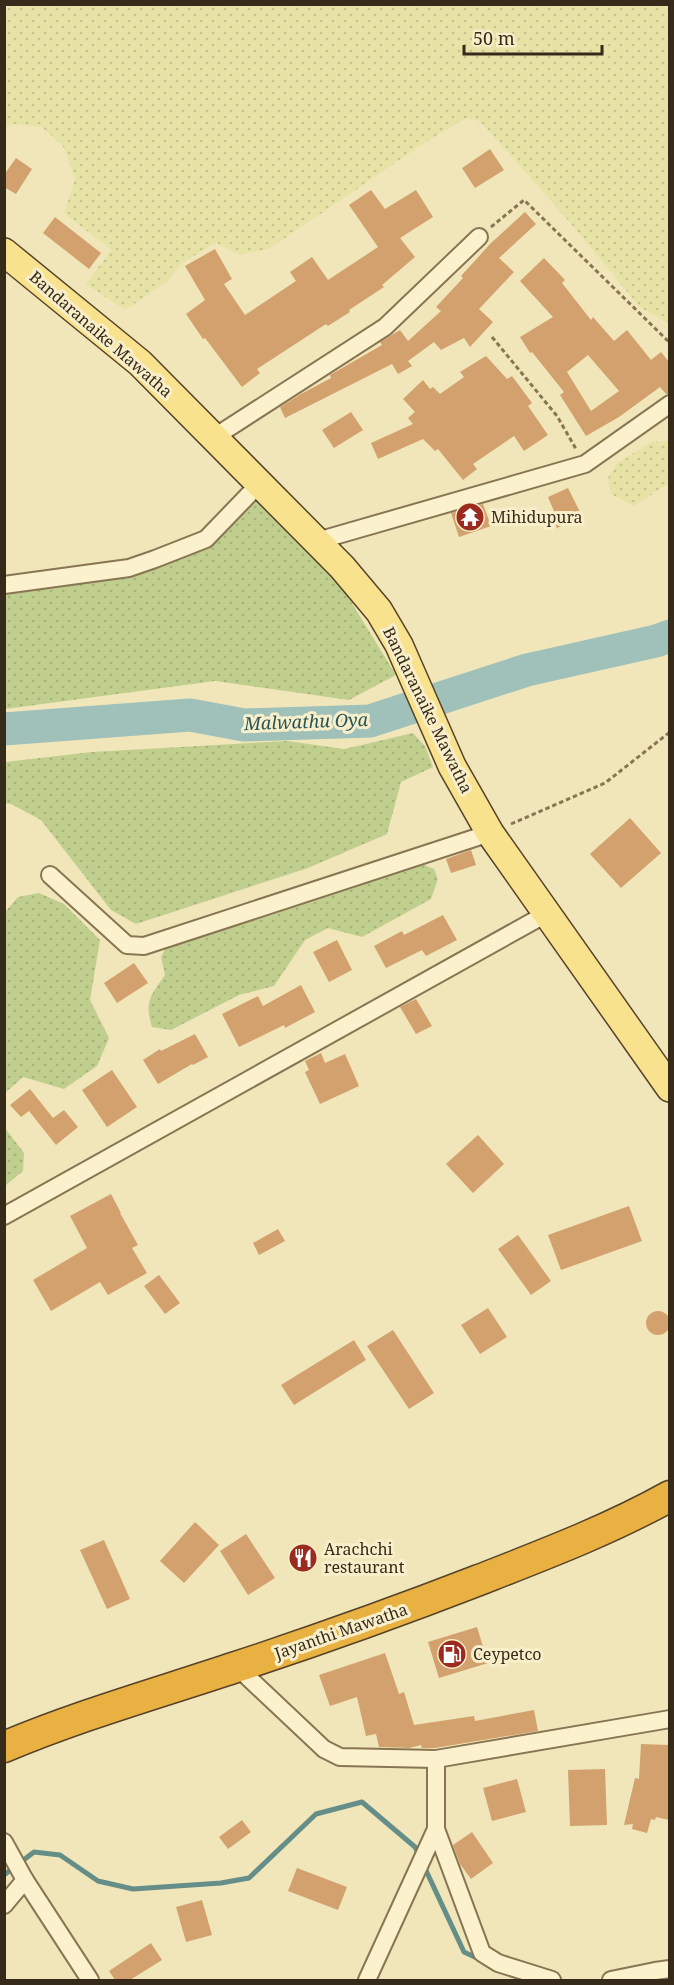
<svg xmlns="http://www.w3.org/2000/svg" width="674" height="1985" viewBox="0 0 674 1985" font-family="'Noto Serif',serif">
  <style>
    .farmland { fill: url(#farmland-dots) }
    .grass { fill: url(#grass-dots) }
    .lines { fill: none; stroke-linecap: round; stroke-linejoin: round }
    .stream { stroke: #668e89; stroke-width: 5 }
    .river { stroke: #9fc1ba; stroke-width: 33 }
    .building { fill: #d2a16d; fill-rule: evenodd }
    .street-casing { stroke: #887553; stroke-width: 20 }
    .primary-casing { stroke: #554228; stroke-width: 30 }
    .highway-casing { stroke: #554228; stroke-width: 33 }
    .path { stroke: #887553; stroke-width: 3; stroke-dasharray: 4.5 3; stroke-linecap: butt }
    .street { stroke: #fbf2cd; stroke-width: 16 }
    .primary { stroke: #f9e28d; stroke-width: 27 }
    .highway { stroke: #e9b142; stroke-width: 30 }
    .labels { text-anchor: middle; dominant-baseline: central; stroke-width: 6; stroke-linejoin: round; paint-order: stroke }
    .street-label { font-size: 16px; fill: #362a1a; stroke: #f8efca }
    .poi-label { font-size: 16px; fill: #362a1a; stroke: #f8efca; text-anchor: start }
    .water-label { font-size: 18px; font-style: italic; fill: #275557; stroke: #f8efca }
  </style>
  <defs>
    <pattern id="farmland-dots" width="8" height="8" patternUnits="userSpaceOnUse" patternTransform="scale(1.5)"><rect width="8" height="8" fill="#e7e3a7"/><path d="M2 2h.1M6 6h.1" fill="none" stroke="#c7c38f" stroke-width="1.8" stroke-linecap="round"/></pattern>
    <pattern id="grass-dots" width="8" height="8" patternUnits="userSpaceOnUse" patternTransform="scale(1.5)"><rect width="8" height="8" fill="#c1cf8e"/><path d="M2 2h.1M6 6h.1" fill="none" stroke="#a6b27a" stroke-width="1.8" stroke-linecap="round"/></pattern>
  </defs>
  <rect width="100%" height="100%" fill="#f1e6ba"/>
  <g class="farmland">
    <path d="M12,5H669V324L640,307L567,219L488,130L479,121L466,118L423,144L269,249L239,255L216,243L182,263L167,282L125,310L86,284L111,250L64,213L75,179L64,148L59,142L42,127L15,124L5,127V10Z"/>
    <path d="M669,441V483L634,506L611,494L608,478L617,463L652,442Z"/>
  </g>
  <g class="grass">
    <path d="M261,497L337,579L396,675L349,700L215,681L5,709L4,585L129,568L218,528Z"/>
    <path d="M413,733L425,746L433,767L401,782L387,834L308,868L136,924L111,910L41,820L11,804L5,803V762L92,752L287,741L344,749Z"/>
    <path d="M422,864L434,869L438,879L431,899L362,937L328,928L305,940L274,986L239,995L171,1030L152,1027C144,1001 151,995 165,975L161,957L168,943Z"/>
    <path d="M39,893L64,904L100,940L90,1000L109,1038L97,1066L64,1089L23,1077L5,1093V912L18,897Z"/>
    <path d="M5,1128L24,1153L23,1171L5,1186Z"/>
  </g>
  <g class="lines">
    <g class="stream">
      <path d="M423,1864L464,1952L479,1959"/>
      <path d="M4,1875L34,1852L60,1855L98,1881L133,1889L221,1883L249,1878L316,1814L362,1802L415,1847L419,1855"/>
      <path d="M651,1980L670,1978"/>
    </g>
    <path class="river" d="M4,729L190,715L244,725L370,721L527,670L656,641L670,636"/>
  </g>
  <g class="building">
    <path d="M490,149L504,170L475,188L462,168Z"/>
    <path d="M16,158L32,169L16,194L4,187V175Z"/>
    <path d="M371,190L385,209L416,190L433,217L400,238L415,257L382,285L384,287L349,310L350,312L328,326L326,324L257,369L260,373L242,387L205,338L203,339L186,314L205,300L185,266L215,249L232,279L224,284L245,315L296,281L290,272L312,257L328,280L378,247L349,205Z"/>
    <path d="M525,212L536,224L499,258L514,272L479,309L493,322L470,347L464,338L441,350L434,342L408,361L412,366L398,374L392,364L285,418L280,407L301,394L331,378L330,375L382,345L380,342L400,330L408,341L441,311L436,307L463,278L461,276L491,243Z"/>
    <path d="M55,217L101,253L89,269L43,233Z"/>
    <path d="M544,258L565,280L562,283L591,320L593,317L614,341L627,330L651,360L661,352L669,362V394H666L660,387L619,417L586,436L560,395L564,392L532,352L530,353L520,337L553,317L520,281ZM588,355L619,391L591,411L567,372Z"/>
    <path d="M486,356L507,379L512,376L532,403L528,406L548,435L524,451L514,436L473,464L477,469L463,480L438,449L435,451L423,439L378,459L371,443L413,424L408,418L415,412L403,399L423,380L430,389L433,387L440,394L464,377L460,372Z"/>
    <path d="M351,412L363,430L334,448L322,430Z"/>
    <path d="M568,488L582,516L557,528L550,513L554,511L548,497Z"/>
    <path d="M483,504L491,526L459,537L451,513Z"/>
    <path d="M630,818L661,853L621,888L590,854Z"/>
    <path d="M471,850L476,865L451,873L446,859Z"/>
    <path d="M443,915L457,940L426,956L422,950L386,968L374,946L402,931L404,935Z"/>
    <path d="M337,940L352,970L329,982L313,952Z"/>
    <path d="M134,963L148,983L117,1003L104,983Z"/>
    <path d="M301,985L315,1012L285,1028L284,1025L239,1047L222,1014L258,996L263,1006Z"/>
    <path d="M416,999L432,1026L416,1034L400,1007Z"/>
    <path d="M195,1034L208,1057L193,1065L192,1064L158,1084L143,1060L160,1049L161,1051Z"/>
    <path d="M321,1053L325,1063L345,1054L359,1086L320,1104L305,1072L309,1070L305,1061Z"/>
    <path d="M112,1070L137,1107L107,1127L82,1090Z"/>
    <path d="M30,1089L53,1118L64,1110L78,1127L56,1145L29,1111L21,1117L10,1105Z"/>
    <path d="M478,1135L504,1164L473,1193L446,1164Z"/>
    <path d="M111,1194L121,1213H120L138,1245L132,1248L147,1273L108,1295L100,1282L51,1311L33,1280L87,1248L70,1216Z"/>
    <path d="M629,1206L642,1241L561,1270L548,1235Z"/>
    <path d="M278,1229L285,1241L259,1255L253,1243Z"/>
    <path d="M518,1235L551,1281L531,1295L498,1249Z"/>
    <path d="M159,1275L180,1303L165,1314L144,1286Z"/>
    <path d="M488,1308L507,1337L480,1354L461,1325Z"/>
    <circle cx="658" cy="1323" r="12"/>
    <path d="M393,1330L434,1393L409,1409L367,1346Z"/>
    <path d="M354,1340L366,1360L294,1405L281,1385Z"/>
    <path d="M195,1522L219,1545L184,1583L160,1561Z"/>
    <path d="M246,1534L275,1578L248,1595L220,1551Z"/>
    <path d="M104,1540L130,1599L107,1609L80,1550Z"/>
    <path d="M477,1627L488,1663L439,1678L428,1642Z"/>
    <path d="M385,1653L399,1694L404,1692L414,1725L474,1716L475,1721L534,1710L538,1731L435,1748H422L421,1745L409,1748L379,1747L376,1734L366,1736L357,1697L330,1706L319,1675Z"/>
    <path d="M641,1744L669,1745V1820L656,1817L655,1820L651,1819L647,1833L632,1829L633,1824L624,1825L635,1778L639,1779Z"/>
    <path d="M605,1769L607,1825L570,1826L568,1770Z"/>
    <path d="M517,1779L526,1812L492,1821L483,1788Z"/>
    <path d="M242,1820L251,1832L228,1849L219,1837Z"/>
    <path d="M472,1832L493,1863L471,1879L460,1864L453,1845Z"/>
    <path d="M297,1868L347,1887L338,1910L288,1891Z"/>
    <path d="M202,1900L212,1935L186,1942L176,1907Z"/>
    <path d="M151,1943L162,1960L130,1980H115L109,1971Z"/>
  </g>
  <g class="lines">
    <g class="street-casing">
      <g id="street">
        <path d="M213,438L385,327L479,237"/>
        <path d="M317,541L585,464L670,404"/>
        <path d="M4,585L129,568L155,559L206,539L259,484"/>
        <path d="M50,875L127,945L144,946L490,833"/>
        <path d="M4,1216L546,914"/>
        <path d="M237,1667L324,1749L340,1757L436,1759L670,1719"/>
        <path d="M436,1829L482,1953L498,1963L552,1980"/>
        <path d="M4,1842L25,1880L90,1980"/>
        <path d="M4,1905L25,1880"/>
        <path d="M367,1980L436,1829V1759"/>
        <path d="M611,1980L655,1971L670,1969"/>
      </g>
    </g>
    <g class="primary-casing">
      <path id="primary" d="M4,252L140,363L342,567L379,611L399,645L452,766L490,833L670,1088"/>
    </g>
    <g class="highway-casing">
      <path id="highway" d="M4,1747C80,1715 158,1693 236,1667C318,1640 399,1611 479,1580C543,1555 609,1530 670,1496"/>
    </g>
    <g class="path">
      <path d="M491,227L524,200L670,343"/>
      <path d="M492,337L557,416L576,449"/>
      <path d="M511,824L605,783L670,732"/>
    </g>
    <use href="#street" class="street"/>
    <use href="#primary" class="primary"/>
    <use href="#highway" class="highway"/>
  </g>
  <defs>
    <g id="temple-disc" transform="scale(1.5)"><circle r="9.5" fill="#9c2b1f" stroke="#f8efca"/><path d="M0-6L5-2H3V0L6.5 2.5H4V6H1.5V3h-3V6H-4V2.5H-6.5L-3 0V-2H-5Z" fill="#fff"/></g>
    <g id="restaurant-disc" transform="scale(1.5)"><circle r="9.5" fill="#9c2b1f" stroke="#f8efca"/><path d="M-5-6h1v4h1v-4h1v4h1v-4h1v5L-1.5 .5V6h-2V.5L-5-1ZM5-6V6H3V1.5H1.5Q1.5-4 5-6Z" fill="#fff"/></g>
    <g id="fuel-disc" transform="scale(1.5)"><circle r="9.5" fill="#9c2b1f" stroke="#f8efca"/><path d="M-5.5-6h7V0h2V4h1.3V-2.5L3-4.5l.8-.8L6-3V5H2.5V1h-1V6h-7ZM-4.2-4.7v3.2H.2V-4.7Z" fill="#fff"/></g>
  </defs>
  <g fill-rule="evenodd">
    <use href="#temple-disc" x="470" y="517"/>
    <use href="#restaurant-disc" x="303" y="1558"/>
    <use href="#fuel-disc" x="452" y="1654"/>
  </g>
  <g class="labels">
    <g class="street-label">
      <text transform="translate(101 334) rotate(41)">Bandaranaike Mawatha</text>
      <text transform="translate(428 710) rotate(64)">Bandaranaike Mawatha</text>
      <text transform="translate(341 1631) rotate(-19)">Jayanthi Mawatha</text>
    </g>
    <g class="poi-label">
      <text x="491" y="517">Mihidupura</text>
      <text x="324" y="1549">Arachchi<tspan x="324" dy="18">restaurant</tspan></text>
      <text x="473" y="1654">Ceypetco</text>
    </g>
    <g class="water-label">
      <text transform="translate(306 721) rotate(-2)">Malwathu Oya</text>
    </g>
  </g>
  <rect width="674" height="1985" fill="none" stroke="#362a1a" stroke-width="12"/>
  <path d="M464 45v9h138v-9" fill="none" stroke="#362a1a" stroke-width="3"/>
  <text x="473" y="45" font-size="18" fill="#362a1a" stroke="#f8efca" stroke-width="4.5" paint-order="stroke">50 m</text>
</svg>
